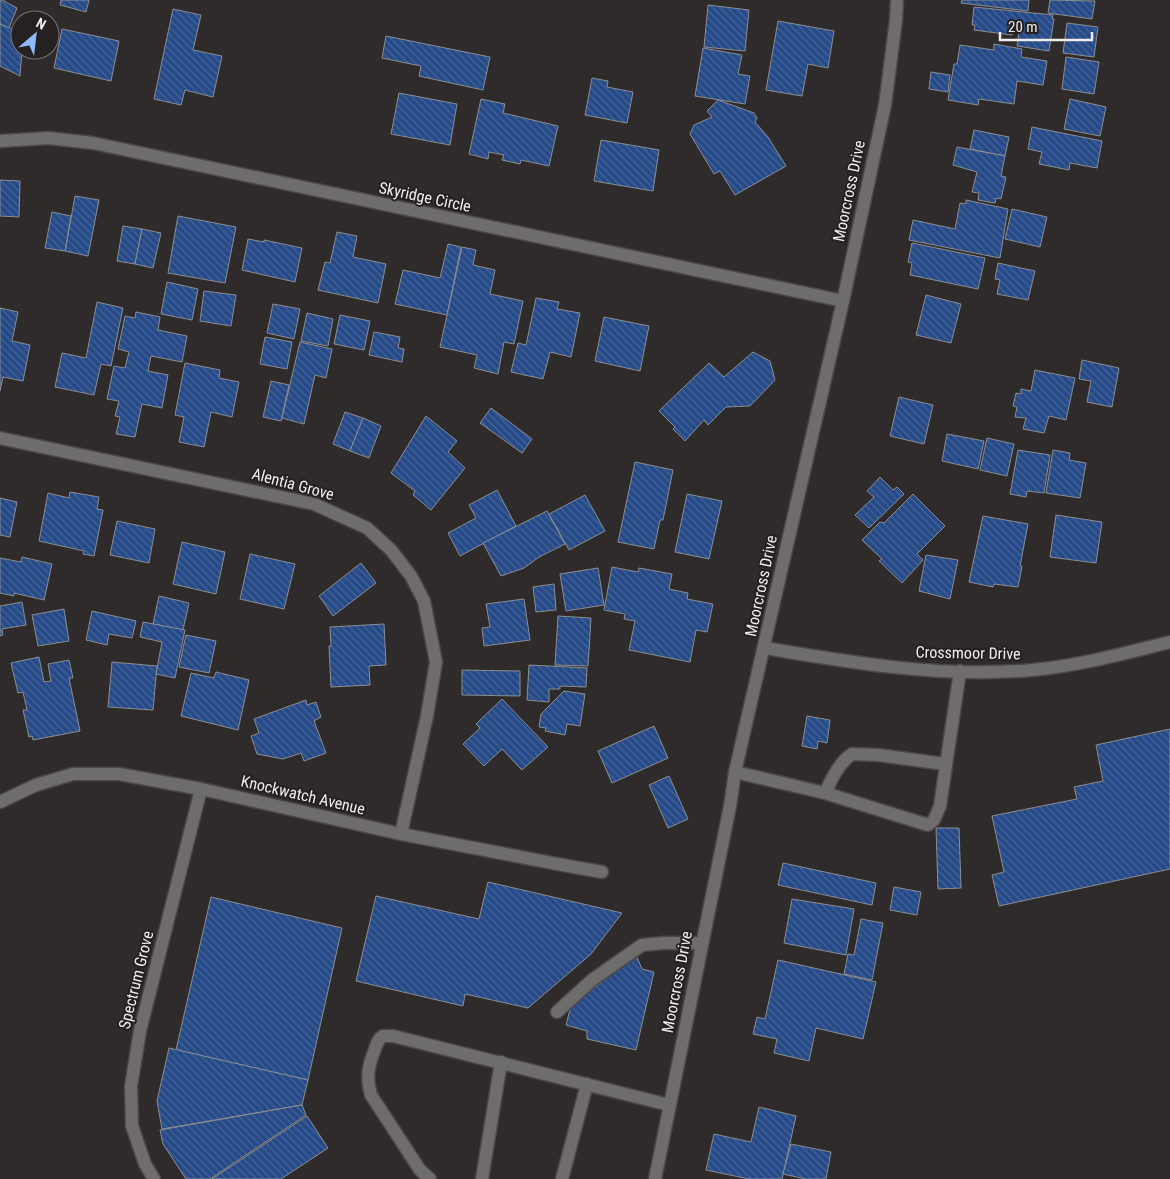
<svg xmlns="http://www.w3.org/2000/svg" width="1170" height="1179" viewBox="0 0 1170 1179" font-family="'Roboto Condensed',sans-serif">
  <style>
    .building { fill: url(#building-back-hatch); stroke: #8c8e92 }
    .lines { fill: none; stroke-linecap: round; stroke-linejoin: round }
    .minor-casing { stroke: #4a4645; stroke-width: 15 }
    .minor { stroke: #6e6c6c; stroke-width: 12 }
    .labels { text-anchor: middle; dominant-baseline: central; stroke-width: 4; stroke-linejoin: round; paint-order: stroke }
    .street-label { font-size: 16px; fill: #f0eded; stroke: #262121 }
  </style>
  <defs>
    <pattern id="building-back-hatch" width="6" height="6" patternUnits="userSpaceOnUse" patternTransform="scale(1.25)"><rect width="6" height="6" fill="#254a87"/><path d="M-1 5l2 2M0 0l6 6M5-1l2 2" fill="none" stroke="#456498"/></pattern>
  </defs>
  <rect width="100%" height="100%" fill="#2f2b2a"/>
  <g class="building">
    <path d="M0,0H4V1L17,8L9,28L0,24Z"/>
    <path d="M61,0H89L86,12L60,5Z"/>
    <path d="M962,0H1029L1028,11L961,3Z"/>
    <path d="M1050,0L1095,1L1092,19L1048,13Z"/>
    <path d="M708,5L749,10L745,51L704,47Z"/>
    <path d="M974,7L1053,15L1052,19H1054L1049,51L1017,46L1019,31H1013L1012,35L974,30L975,25H972Z"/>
    <path d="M173,9L201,15L193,50L222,56L213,97L185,90L181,105L154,99Z"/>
    <path d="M778,21L834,31L828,68L808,64L802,96L766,90Z"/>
    <path d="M1067,23L1098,27L1094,57L1063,53Z"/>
    <path d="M0,24L20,32V50H22L20,76L0,66Z"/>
    <path d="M62,29L119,41L111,81L54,68Z"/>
    <path d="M386,36L490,57L483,90L419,76L421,66L382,58Z"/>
    <path d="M994,44L1022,49L1021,57L1047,61L1043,85L1017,81L1014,104L979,99L978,105L948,100L954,64H957L960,45L994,50Z"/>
    <path d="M703,48L742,55L738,74L750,76L745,104L695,96Z"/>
    <path d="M1066,57L1099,62L1094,94L1062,89Z"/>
    <path d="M931,72L950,75L948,92L929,89Z"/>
    <path d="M592,78L608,81L607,87L633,92L627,123L585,115Z"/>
    <path d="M399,93L457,104L450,145L391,134Z"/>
    <path d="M481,99L505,104L503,113L558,126L549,166L521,160L520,164L502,160L504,155L489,152L488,159L469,154Z"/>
    <path d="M1070,99L1106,107L1100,136L1064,129Z"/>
    <path d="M718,100L754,113L757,118L755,122L768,137L786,166L735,195L720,171L714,174L690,134L694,125L712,117L707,111Z"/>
    <path d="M1032,127L1102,141L1097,168L1070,163L1069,170L1039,164L1042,152L1028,149Z"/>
    <path d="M974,130L1009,137L1005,156L970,149Z"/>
    <path d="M601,140L659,150L653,191L594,181Z"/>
    <path d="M957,147L1005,156L1001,176L1006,177L1001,199L996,198L995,203L978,200L979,193L972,192L977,172L953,165Z"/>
    <path d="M0,180L20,181L19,217L0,216Z"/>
    <path d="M75,196L99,200L88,256L65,251Z"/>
    <path d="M966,200L1008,209L1000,258L909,240L913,220L955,229L960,203L966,204Z"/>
    <path d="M1012,209L1047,217L1040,247L1005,239Z"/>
    <path d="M52,212L71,216L65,251L45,248Z"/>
    <path d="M178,216L236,227L225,283L168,273Z"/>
    <path d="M123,226L142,229L135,264L117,261Z"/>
    <path d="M142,229L161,233L153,268L135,264Z"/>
    <path d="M337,232L357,236L353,257L386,264L378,303L318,290L325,262L330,263Z"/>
    <path d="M248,239L264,242V240L302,248L295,282L242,270Z"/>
    <path d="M912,243L985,258L978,289L910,275L912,263L908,262Z"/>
    <path d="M448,244L461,247L447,315L395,304L403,270L440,278Z"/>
    <path d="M462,247L476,250L473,265L495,270L490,294L523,301L514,344L504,342L498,374L474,368L477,355L440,347Z"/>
    <path d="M998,263L1035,271L1028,300L997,294L1000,280L995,279Z"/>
    <path d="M167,282L198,289L192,320L161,314Z"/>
    <path d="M204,291L236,295L231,326L200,321Z"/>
    <path d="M926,295L961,304L951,343L916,335Z"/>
    <path d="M536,298L559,302L557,309L580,313L571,357L550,352L543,379L511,372L518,343L526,345Z"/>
    <path d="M97,302L123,308L111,366L101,364L94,395L55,387L62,353L86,358Z"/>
    <path d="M273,304L300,309L294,339L267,333Z"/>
    <path d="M0,308L18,312L12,341L30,345L23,381L3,377L0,391Z"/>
    <path d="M136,312L160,317L158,330L187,336L182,362L151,356L148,371L168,375L162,408L142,404L135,437L116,434L120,417L115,416L119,401L107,399L114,366L125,368L129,352L118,349L125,316L135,318Z"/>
    <path d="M307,313L333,319L328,346L301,341Z"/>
    <path d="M340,315L370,321L364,350L334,344Z"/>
    <path d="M604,317L649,326L640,371L595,361Z"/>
    <path d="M374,332L400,337L398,348L404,349L402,362L369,355Z"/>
    <path d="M265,337L292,342L287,369L260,364Z"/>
    <path d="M300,342L332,349L326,378L315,375L304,424L282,418Z"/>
    <path d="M753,352L770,361L775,380L750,406L726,407L708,425L704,420L685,441L673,429L675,427L659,411L709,363L724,377Z"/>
    <path d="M1082,360L1119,368L1112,407L1087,402L1091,381L1079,379Z"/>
    <path d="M185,363L220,370L219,378L239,382L232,417L211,412L204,447L179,442L184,417L175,415Z"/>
    <path d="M1035,370L1075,378L1066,420L1049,416L1044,433L1023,429L1026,418L1015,417L1017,407L1013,406L1016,393L1021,394V389L1031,391Z"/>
    <path d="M271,381L289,385L281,421L263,417Z"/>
    <path d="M899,397L933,405L924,444L890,436Z"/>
    <path d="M491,408L532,439L522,453L480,423Z"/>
    <path d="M345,412L363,418L350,451L333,444Z"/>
    <path d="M426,416L457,441L448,452L465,468L431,510L413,495L415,491L391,473Z"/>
    <path d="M363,418L381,426L369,458L350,451Z"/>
    <path d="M947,434L984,441L978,469L942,461Z"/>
    <path d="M987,438L1014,444L1007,476L980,470Z"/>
    <path d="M1018,450L1050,455L1044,493L1027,491L1026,497L1010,494Z"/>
    <path d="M1053,450L1070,453L1069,460L1086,463L1080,498L1046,493Z"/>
    <path d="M635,462L673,470L663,520H660L654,549L618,542Z"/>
    <path d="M880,477L893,490L897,487L904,494L869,528L855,515L874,497L867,491Z"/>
    <path d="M497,490L516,526L460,556L448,533L476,518L469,505Z"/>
    <path d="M70,492L99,497L97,509L103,510L94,556L83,554L84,551L39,541L48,493L69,498Z"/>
    <path d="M687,494L722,501L709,559L675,552Z"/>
    <path d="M913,494L945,526L917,554L923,560L902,583L879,561L882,559L862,540L880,522L884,523Z"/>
    <path d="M585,495L605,531L569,550L549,514Z"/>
    <path d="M0,498L17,502L10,537L0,535Z"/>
    <path d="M547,511L565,544L539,557L524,568L501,576L483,543Z"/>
    <path d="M1056,515L1102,522L1096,563L1050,557Z"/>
    <path d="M983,516L1028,524L1020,566H1022L1018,587L994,584L993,587L969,582Z"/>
    <path d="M117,521L155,529L149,563L110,555Z"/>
    <path d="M182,542L225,552L216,594L173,584Z"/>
    <path d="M250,554L295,564L284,609L240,599Z"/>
    <path d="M926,555L958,560L950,599L919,591Z"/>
    <path d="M22,557L52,564L44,600L14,593V596L0,593V558L21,562Z"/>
    <path d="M361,563L376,583L333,616L319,596Z"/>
    <path d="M612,567L638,572L639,568L672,574L669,589L688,593L687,599L713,604L707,632L696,630L690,662L629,650L635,621L624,619L625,614L604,610Z"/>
    <path d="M598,568L604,605L566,611L560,574Z"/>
    <path d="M554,584L556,610L536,612L533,587Z"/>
    <path d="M159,596L189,603L183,630L153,624Z"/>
    <path d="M524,599L530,640L484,646L482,628L490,627L486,604Z"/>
    <path d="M22,602L26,625L2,629L3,635L0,636V606Z"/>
    <path d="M64,609L69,641L38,646L32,615Z"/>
    <path d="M92,611L136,621L132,638L109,634L107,645L86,640Z"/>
    <path d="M558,616L591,618L588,666L555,665Z"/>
    <path d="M143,622L185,630L175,678L156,674L162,642L140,637Z"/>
    <path d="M384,624L386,665L369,666L370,685L331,687L329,646H331L330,627Z"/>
    <path d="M186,635L216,641L209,673L179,667Z"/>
    <path d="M39,657L44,682L51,681L48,664L69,660L73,678H69L80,731L33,740L32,736L29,737L23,710H27L23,692L18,693L11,663Z"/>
    <path d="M112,662L157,666L153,710L108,707Z"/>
    <path d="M529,665L587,668L586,687L560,686V689H549V702L527,700Z"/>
    <path d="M462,670L520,671V696L462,695Z"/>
    <path d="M216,672L249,680L238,730L181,716L191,673L214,678Z"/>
    <path d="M564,691L585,694L580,726L567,724L565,735L545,731L546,728L539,727L541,714Z"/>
    <path d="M502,699L548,747L522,770L502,749L484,766L463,744L480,728L476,724Z"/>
    <path d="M306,700L307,705L316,702L321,717L314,721L326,753L304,761L301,753L283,759L257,754L251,736L259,733L254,719Z"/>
    <path d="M807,716L830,720L827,743L818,741L817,749L802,746Z"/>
    <path d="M654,726L668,758L612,783L598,751Z"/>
    <path d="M1170,729V869L999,906L992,875L1004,872L992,816L1077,799L1074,787L1103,781L1096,745Z"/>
    <path d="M669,776L688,819L668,828L649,785Z"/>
    <path d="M936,828H959L961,888L938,889Z"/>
    <path d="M783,863L876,883L872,905L778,885Z"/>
    <path d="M488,882L622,913L591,954L528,1008L465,994L463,1006L356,981L376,896L479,919Z"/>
    <path d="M894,887L921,892L917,915L890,910Z"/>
    <path d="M211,897L342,928L308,1080L176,1050Z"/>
    <path d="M792,899L854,909L846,955L784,943Z"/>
    <path d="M861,919L883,923L872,980L844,974L848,954L854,955Z"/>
    <path d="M636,955L642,969L654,972L636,1050L587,1039V1031L566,1025L571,1006Z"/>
    <path d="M778,960L876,982L863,1039L816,1028L809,1061L774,1053L777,1039L753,1034L757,1017L765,1019Z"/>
    <path d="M169,1048L308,1080L302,1105L162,1129L157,1101Z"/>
    <path d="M302,1105L306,1115L210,1179H186L163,1144L160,1130Z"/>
    <path d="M759,1107L796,1116L782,1179H749L706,1170L714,1134L751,1142Z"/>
    <path d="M307,1116L328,1148L281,1179H212Z"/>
    <path d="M791,1144L831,1152L826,1179H806L783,1174Z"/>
  </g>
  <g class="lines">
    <g class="minor-casing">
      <g id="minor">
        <path d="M0,141L48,138L93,143L843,301"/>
        <path d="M0,438L314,504L367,528L391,550L411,576L424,601L436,662L427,716L401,834"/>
        <path d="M765,648C853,663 943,678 1032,670C1079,666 1125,653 1170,642"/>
        <path d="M735,772L825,793L928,825L934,820L940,806L960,671"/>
        <path d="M825,793C832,778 839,763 852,754L878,755L945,764"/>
        <path d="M0,802L36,785L73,774H119L201,789L401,834L568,866L602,872"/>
        <path d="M557,1012L592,980L642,945L664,943H701"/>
        <path d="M154,1179L145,1164L132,1126L131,1086L140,1031L201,789"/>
        <path d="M430,1179L420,1170L371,1095C366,1078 368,1066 375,1049C377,1043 378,1039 383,1036H393L669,1105"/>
        <path d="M482,1179L501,1062"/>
        <path d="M562,1179L587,1084"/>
        <path d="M655,1179L730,806L735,772L843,301L885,105L896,20L897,0"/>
      </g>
    </g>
    <use href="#minor" class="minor"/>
  </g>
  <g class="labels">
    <g class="street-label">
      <text transform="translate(849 191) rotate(-78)">Moorcross Drive</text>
      <text transform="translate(425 197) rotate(12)">Skyridge Circle</text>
      <text transform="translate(293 484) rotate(15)">Alentia Grove</text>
      <text transform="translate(761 586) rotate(-78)">Moorcross Drive</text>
      <text transform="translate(968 653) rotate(1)">Crossmoor Drive</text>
      <text transform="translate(303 795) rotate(13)">Knockwatch Avenue</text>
      <text transform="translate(136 980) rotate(-76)">Spectrum Grove</text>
      <text transform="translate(677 982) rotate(-79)">Moorcross Drive</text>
    </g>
  </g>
  <g transform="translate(35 35) rotate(28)"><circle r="24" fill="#262121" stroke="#777373"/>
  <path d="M0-4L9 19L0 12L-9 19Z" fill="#8fb8fd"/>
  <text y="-8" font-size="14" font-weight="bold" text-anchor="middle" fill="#f0eded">N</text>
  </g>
  <path d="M1000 32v8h92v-8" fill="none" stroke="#f0eded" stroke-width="2.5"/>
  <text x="1008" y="32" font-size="15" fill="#f0eded" stroke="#262121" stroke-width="4" paint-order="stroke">20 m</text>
</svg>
